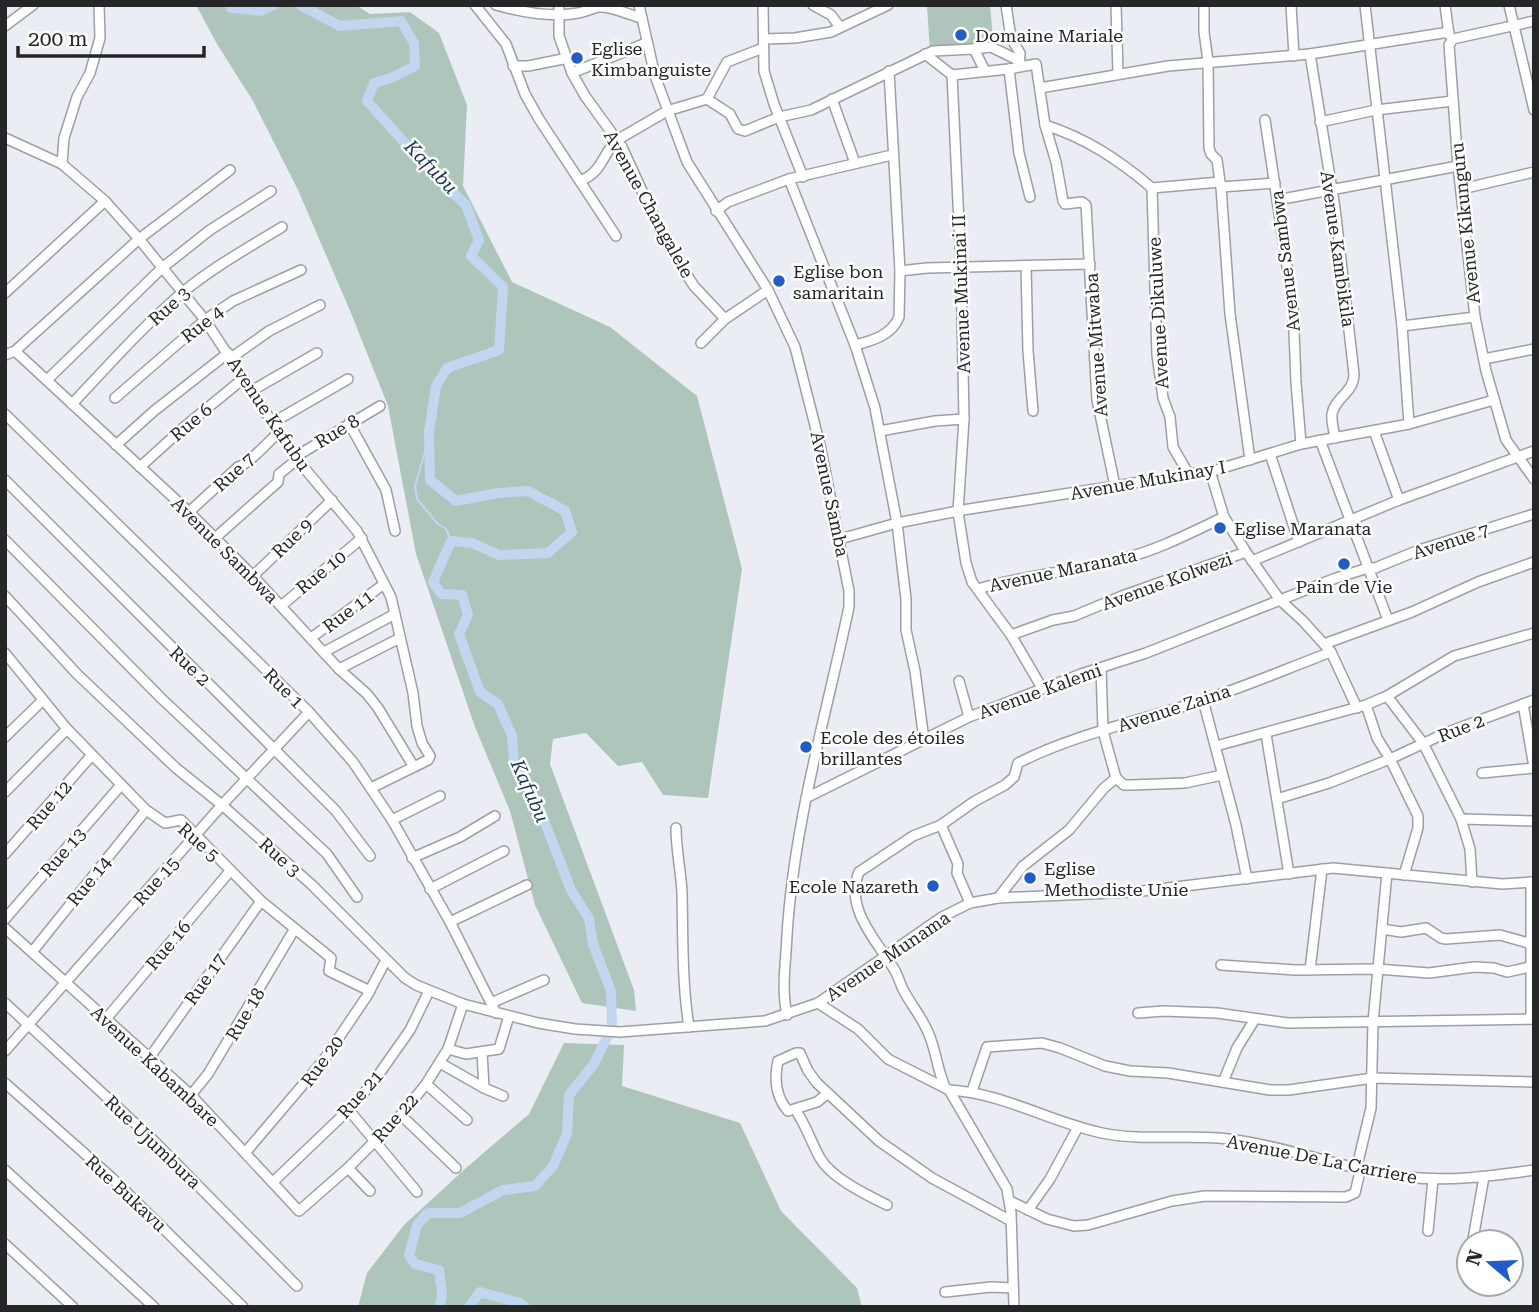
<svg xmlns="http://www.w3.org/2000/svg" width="1539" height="1312" viewBox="0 0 1539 1312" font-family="'Roboto Serif',serif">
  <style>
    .green { fill: #adc5ba }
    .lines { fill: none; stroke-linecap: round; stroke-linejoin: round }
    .stream { stroke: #c2d6f0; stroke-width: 2 }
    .river { stroke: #c2d6f0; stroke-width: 10 }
    .minor-casing { stroke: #9d9fa4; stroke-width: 12 }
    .minor { stroke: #fff; stroke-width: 9 }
    .poi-dot { fill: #205dc9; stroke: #fff; stroke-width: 2.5 }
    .labels { text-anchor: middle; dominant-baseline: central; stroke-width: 5; stroke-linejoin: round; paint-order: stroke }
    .poi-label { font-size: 18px; fill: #252628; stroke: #fff; text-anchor: start }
    .street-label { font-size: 18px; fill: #252628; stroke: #fff }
    .water-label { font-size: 19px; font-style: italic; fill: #173357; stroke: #fff }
  </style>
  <rect width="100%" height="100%" fill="#eaedf3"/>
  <g class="green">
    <path d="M196,5H356L370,14L410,12L439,33L467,105L463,186L512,282L610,327L697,396L742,569L708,798L663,795L642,762L618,766L586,733L553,739L550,764L634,990L636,1011L582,1003L535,905L510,811L475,727L416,554L388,406L351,313L298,190L253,101L217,44Z"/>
    <path d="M927,5H990L994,49L930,53Z"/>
    <path d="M564,1043L624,1045L622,1086L740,1123L781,1211L857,1288L862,1307H358L367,1273L404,1225L466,1168L529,1114Z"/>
  </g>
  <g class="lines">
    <path class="stream" d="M429,438L415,486L417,499L437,523L446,529L451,541"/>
    <g class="river">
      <path d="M230,5L231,8L261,11L274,5"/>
      <path d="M300,5L340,26L401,21L414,43L415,66L391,78L374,83L367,101L432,173L466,205L479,240L471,256L503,287L499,350L447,368L436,386L429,432L430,480L456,501L498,493L528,491L565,511L572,532L548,553L499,555L472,543L451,541L433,582L441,594L462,595L468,615L459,634L480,692L498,704L512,736L514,762L537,802L571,890L589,919L593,944L611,991L612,1027L594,1064L569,1095L567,1134L553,1166L535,1186L503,1190L460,1213H428L417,1225L409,1255L415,1264L439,1270L442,1294L440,1307"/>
      <path d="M469,1307L480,1292L520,1303L525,1307"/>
    </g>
    <g class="minor-casing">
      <g id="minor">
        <path d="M475,5L506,44L525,94L539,119L616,236"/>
        <path d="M496,5C521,12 551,18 578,13C585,12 592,8 599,7C613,6 628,15 642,18"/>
        <path d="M559,5V36L572,73L585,96L622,147L660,230L681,266L694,286L725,319"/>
        <path d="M639,5L655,76L687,162L768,290L795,347L820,445L849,591V607C826,716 794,823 787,935C786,962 781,988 787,1015"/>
        <path d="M763,5L764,71L774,104L803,177"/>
        <path d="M813,5L831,15L840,27"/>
        <path d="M1006,5L1011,38L1020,53L1019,66"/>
        <path d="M1116,5L1118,73"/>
        <path d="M1204,5V32L1208,61L1209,148L1211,154L1217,160L1220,182"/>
        <path d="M1291,5L1294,56"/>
        <path d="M1365,5L1402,326L1409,424"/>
        <path d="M1445,5L1449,35"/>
        <path d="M1509,5L1534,110"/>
        <path d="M1534,21L1453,39L1449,45L1458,166L1475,317L1486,371L1506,440L1534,479"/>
        <path d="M5,26L33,5"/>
        <path d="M764,39L795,38L831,32L888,5"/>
        <path d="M974,49L991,47L1020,61"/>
        <path d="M925,54L952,75L1009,69L1036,64L1045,125L1056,162L1063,201L1065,204L1082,202L1086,205L1097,400L1115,486"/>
        <path d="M1310,54L1335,208L1354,374C1354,393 1335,397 1332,414C1331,421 1334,430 1335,438"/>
        <path d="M513,66H528L568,58"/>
        <path d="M1009,69L1019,153L1030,197"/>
        <path d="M572,73L646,43"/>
        <path d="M952,75L961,267L964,419L958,512L966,563L972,582L1011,635L1042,688"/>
        <path d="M1040,88L1168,66L1310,54L1449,32"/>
        <path d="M707,99L727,62L763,48"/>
        <path d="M832,99L855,163"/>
        <path d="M1265,120L1293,306L1296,382L1301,444"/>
        <path d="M1320,122L1376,110L1453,101"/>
        <path d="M1045,125C1086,138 1119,160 1152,188L1220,182L1221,187L1275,183"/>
        <path d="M5,138L62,164L105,201L139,239L205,320L295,457L357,531L391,597L413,693L417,726L422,743L430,756L428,760L371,788"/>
        <path d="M62,164L64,138L77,97L90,73L100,38L99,5"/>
        <path d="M789,179L855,345L875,408L897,523L906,599V630L915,671L924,740"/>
        <path d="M580,181C603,172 602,154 617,140L667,111L707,99L730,114L738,129L745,131L779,117L811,110L933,51L974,49L985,71"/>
        <path d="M1221,187L1230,314L1250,460"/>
        <path d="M1152,188L1157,355L1163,398L1170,417L1173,447L1189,475"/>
        <path d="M1462,189L1534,172"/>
        <path d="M1277,200L1458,166"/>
        <path d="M716,211L728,202L789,179L892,155"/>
        <path d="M1026,266L1028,351L1033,411"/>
        <path d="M900,271L927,268L1090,264"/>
        <path d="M5,293L105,201"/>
        <path d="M1402,326L1475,317"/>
        <path d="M701,343L725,319L768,290"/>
        <path d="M855,345C872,341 892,335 899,317L900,271L889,71"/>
        <path d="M15,351L189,512L253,576L339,669L367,694L378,708L414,767"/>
        <path d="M5,355L15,351L139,239L230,170"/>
        <path d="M231,358L269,331L320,305"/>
        <path d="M1484,359L1534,349"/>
        <path d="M47,380L162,268L210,230L271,191"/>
        <path d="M253,390L317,353"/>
        <path d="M115,398L205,320L233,301L301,270"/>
        <path d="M72,404C108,366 143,326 182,293C213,267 248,248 282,227"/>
        <path d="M5,414L309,712L353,762L392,820L450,922L496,1013"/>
        <path d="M272,423L348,379"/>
        <path d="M349,423L386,490L395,531"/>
        <path d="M880,431L935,421L964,419"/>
        <path d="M1374,431L1399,500"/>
        <path d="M1320,440L1388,620"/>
        <path d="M116,445L154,411L228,353"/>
        <path d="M1270,454L1299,542"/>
        <path d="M295,457L380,406"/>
        <path d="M140,467L183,428L244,378"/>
        <path d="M1210,471L1224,517L1246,552L1280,600L1303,621L1331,652L1357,708"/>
        <path d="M5,480L336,811L370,856"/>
        <path d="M189,512L238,467C248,465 269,441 279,432"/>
        <path d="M215,538L278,482L279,474L298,459"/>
        <path d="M840,539L897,523L963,510L1216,470L1301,444L1409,424L1494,400"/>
        <path d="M5,540L162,699L327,854L357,897"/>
        <path d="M1252,561L1399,500L1534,451"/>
        <path d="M253,576L332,500"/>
        <path d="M978,589C1026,574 1077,572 1125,558C1160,549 1192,532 1224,517"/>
        <path d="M5,596L77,674L176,768L222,805L312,885L405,978L416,985L463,1004L538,1023L575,1029L620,1032L739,1023L765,1021L818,1003L942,917L970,903L998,898L1134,892L1333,868L1502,884L1534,882"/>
        <path d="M281,606L362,538"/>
        <path d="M1011,635L1053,620L1074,616L1122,596L1246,552"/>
        <path d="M311,638L384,584"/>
        <path d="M1324,644L1412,612L1478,582L1534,562"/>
        <path d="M324,652L395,614"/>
        <path d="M5,653L67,729L146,810L165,823L181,820L261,901L331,958L329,971L370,991"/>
        <path d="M1101,668L1103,731L1116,778"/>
        <path d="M339,669L400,638"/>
        <path d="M959,681L969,717"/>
        <path d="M1387,696L1423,743L1461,819L1470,849L1472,882"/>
        <path d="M1203,700L1236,825L1247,879"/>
        <path d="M1523,704L1534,767"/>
        <path d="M1366,705L1377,738L1390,759L1418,816V828L1404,875"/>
        <path d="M1266,734L1289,874"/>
        <path d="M5,737L42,701"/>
        <path d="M1216,746L1366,705L1387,696L1454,656L1534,633"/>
        <path d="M1482,773L1534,768"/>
        <path d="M1116,778L1124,785H1131L1185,783L1222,775"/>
        <path d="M5,792L67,729"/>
        <path d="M806,798L969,717L1081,674L1146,653L1336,578L1368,568H1375L1419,550L1534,514"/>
        <path d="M1277,799L1329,783L1390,759L1448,732L1534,700"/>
        <path d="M1461,819L1534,821"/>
        <path d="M392,820L440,796"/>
        <path d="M941,825L958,864L957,873L970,903"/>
        <path d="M676,828C676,850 681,871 682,893C683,938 682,983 689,1027"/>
        <path d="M5,854L92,755"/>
        <path d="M412,858L460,837L495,816"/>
        <path d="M430,889L504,851"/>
        <path d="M998,898L1023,866L1069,830L1104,788L1116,778"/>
        <path d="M5,919L121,785"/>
        <path d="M450,922L527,885"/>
        <path d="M5,928L191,1095L299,1211L348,1168L401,1115L426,1084L448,1049L463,1004"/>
        <path d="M1382,929L1401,932L1426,928L1441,938L1446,939L1500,935L1532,944"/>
        <path d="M32,952L146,810"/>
        <path d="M1221,965L1295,970L1377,969L1429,973L1474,967L1494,968L1507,972L1534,966"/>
        <path d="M1310,970L1322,869"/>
        <path d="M5,1003L154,1141L297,1286"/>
        <path d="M491,1003L544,980"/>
        <path d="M818,1003L858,1029L888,1059L949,1090L1007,1189L1011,1213L1014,1307"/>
        <path d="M1138,1013L1163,1011L1217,1013L1288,1023L1534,1019"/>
        <path d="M106,1019L230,871"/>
        <path d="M1531,1019V882"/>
        <path d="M448,1049L466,1054L499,1049L509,1016"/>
        <path d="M5,1051L222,805L309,712"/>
        <path d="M482,1052L484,1088"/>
        <path d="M150,1057L261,901"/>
        <path d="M440,1063L484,1088L503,1096"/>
        <path d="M1223,1082L1237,1048L1255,1019"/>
        <path d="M5,1083L111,1177L243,1307"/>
        <path d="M426,1084L467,1120"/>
        <path d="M945,1087C936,1067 936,1045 925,1026C919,1014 911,1004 905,993C900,985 899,977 894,969C876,940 844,908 859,872L913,836L941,825L975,801L1005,785L1014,777L1018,763C1075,734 1140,721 1200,701C1245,687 1288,668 1331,652"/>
        <path d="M949,1090C1003,1093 1050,1122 1102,1133C1141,1141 1180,1135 1219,1138C1282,1144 1344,1170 1407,1177C1449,1182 1492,1176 1534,1170"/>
        <path d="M972,1091L987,1047L1042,1043L1060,1048L1105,1066L1130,1071L1168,1073L1270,1090H1289L1373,1078L1534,1082"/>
        <path d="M828,1093L817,1102L788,1111C776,1097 774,1079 778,1061L796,1053H800L808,1071L817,1083L879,1141L932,1178L1011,1221"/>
        <path d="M191,1095L208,1074L294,930"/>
        <path d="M348,1109L417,1192"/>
        <path d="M798,1114C807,1128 812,1144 820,1158C831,1178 867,1195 887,1205"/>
        <path d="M401,1115L456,1168"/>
        <path d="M245,1153L323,1061L367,996L386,960"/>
        <path d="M1357,1166L1371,1108L1373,1022L1387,873"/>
        <path d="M348,1168L370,1191"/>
        <path d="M5,1170L154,1307"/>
        <path d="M273,1182L342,1116L372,1084L410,1030L429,991"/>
        <path d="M1010,1201L1047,1219L1074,1226L1088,1225L1172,1201L1205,1196L1346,1197L1355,1193L1361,1167"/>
        <path d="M1028,1210L1050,1179L1078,1127"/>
        <path d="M1428,1231L1433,1179"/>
        <path d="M1473,1239L1484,1177"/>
        <path d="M5,1244L73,1307"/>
        <path d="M945,1292L991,1287L1013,1288"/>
      </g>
    </g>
    <use href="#minor" class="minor"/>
  </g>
  <g class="poi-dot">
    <circle cx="961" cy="35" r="7"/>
    <circle cx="577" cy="58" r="7"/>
    <circle cx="779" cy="281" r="7"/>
    <circle cx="1220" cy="528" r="7"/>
    <circle cx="1344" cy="564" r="7"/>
    <circle cx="806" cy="747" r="7"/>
    <circle cx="1030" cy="878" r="7"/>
    <circle cx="933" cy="886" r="7"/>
  </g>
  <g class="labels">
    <g class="poi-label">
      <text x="975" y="35">Domaine Mariale</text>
      <text x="591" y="48">Eglise<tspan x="591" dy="21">Kimbanguiste</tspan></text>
      <text x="793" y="271">Eglise bon<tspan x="793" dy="21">samaritain</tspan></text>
      <text x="1234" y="528">Eglise Maranata</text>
      <text x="1344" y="586" text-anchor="middle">Pain de Vie</text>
      <text x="820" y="737">Ecole des étoiles<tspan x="820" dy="21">brillantes</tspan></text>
      <text x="1044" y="868">Eglise<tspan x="1044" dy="21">Methodiste Unie</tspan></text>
      <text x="919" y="886" text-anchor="end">Ecole Nazareth</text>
    </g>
    <g class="street-label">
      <text transform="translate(649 204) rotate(61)">Avenue Changalele</text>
      <text transform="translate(1465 223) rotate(-96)">Avenue Kikunguru</text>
      <text transform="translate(1338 249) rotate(82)">Avenue Kambikila</text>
      <text transform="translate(1285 261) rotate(-97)">Avenue Sambwa</text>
      <text transform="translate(961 294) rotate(-92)">Avenue Mukinai II</text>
      <text transform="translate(169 306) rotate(-42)">Rue 3</text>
      <text transform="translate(1158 313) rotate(-93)">Avenue Dikuluwe</text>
      <text transform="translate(202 324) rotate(-38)">Rue 4</text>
      <text transform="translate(1096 345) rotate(-94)">Avenue Mitwaba</text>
      <text transform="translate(269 414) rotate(56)">Avenue Kafubu</text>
      <text transform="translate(191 422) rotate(-40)">Rue 6</text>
      <text transform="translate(337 431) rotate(-31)">Rue 8</text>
      <text transform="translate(234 472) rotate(-42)">Rue 7</text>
      <text transform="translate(1148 480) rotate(-10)">Avenue Mukinay I</text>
      <text transform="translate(830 494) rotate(78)">Avenue Samba</text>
      <text transform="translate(292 538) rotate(-44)">Rue 9</text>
      <text transform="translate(1451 541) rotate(-18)">Avenue 7</text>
      <text transform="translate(225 550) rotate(45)">Avenue Sambwa</text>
      <text transform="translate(1063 570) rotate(-12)">Avenue Maranata</text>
      <text transform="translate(321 572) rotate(-39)">Rue 10</text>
      <text transform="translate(1167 581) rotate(-20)">Avenue Kolwezi</text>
      <text transform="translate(348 611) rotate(-37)">Rue 11</text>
      <text transform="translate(190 666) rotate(44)">Rue 2</text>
      <text transform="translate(284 688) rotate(45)">Rue 1</text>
      <text transform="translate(1040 691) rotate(-20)">Avenue Kalemi</text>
      <text transform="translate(1174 708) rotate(-18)">Avenue Zaina</text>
      <text transform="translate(1461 728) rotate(-21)">Rue 2</text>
      <text transform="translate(49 805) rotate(-49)">Rue 12</text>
      <text transform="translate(199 842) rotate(42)">Rue 5</text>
      <text transform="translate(63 852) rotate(-49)">Rue 13</text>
      <text transform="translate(280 857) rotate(42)">Rue 3</text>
      <text transform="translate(89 881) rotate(-51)">Rue 14</text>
      <text transform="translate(156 881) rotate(-48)">Rue 15</text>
      <text transform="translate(168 945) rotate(-50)">Rue 16</text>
      <text transform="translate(888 956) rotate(-34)">Avenue Munama</text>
      <text transform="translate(205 979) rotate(-55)">Rue 17</text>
      <text transform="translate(245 1014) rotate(-59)">Rue 18</text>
      <text transform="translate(322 1061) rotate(-54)">Rue 20</text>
      <text transform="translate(155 1066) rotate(43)">Avenue Kabambare</text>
      <text transform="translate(360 1094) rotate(-48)">Rue 21</text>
      <text transform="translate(395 1118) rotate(-48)">Rue 22</text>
      <text transform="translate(153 1142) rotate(44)">Rue Ujumbura</text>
      <text transform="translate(1322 1159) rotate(11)">Avenue De La Carriere</text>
      <text transform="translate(126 1193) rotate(43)">Rue Bukavu</text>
    </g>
    <g class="water-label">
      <text transform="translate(431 167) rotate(46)">Kafubu</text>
      <text transform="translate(530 791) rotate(66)">Kafubu</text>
    </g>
  </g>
  <rect width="1539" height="1312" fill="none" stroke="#252628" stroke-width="14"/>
  <g transform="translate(1490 1263) rotate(289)"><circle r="33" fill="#ffffff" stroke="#a8a8a9" stroke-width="2"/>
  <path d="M0-5L12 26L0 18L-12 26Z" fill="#205dc9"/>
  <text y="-10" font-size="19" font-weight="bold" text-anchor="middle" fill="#252628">N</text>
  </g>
  <path d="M18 46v10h186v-10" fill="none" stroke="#252628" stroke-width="3.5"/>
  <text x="28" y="46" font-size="21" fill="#252628" stroke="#ffffff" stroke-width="5" paint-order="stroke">200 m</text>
</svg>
